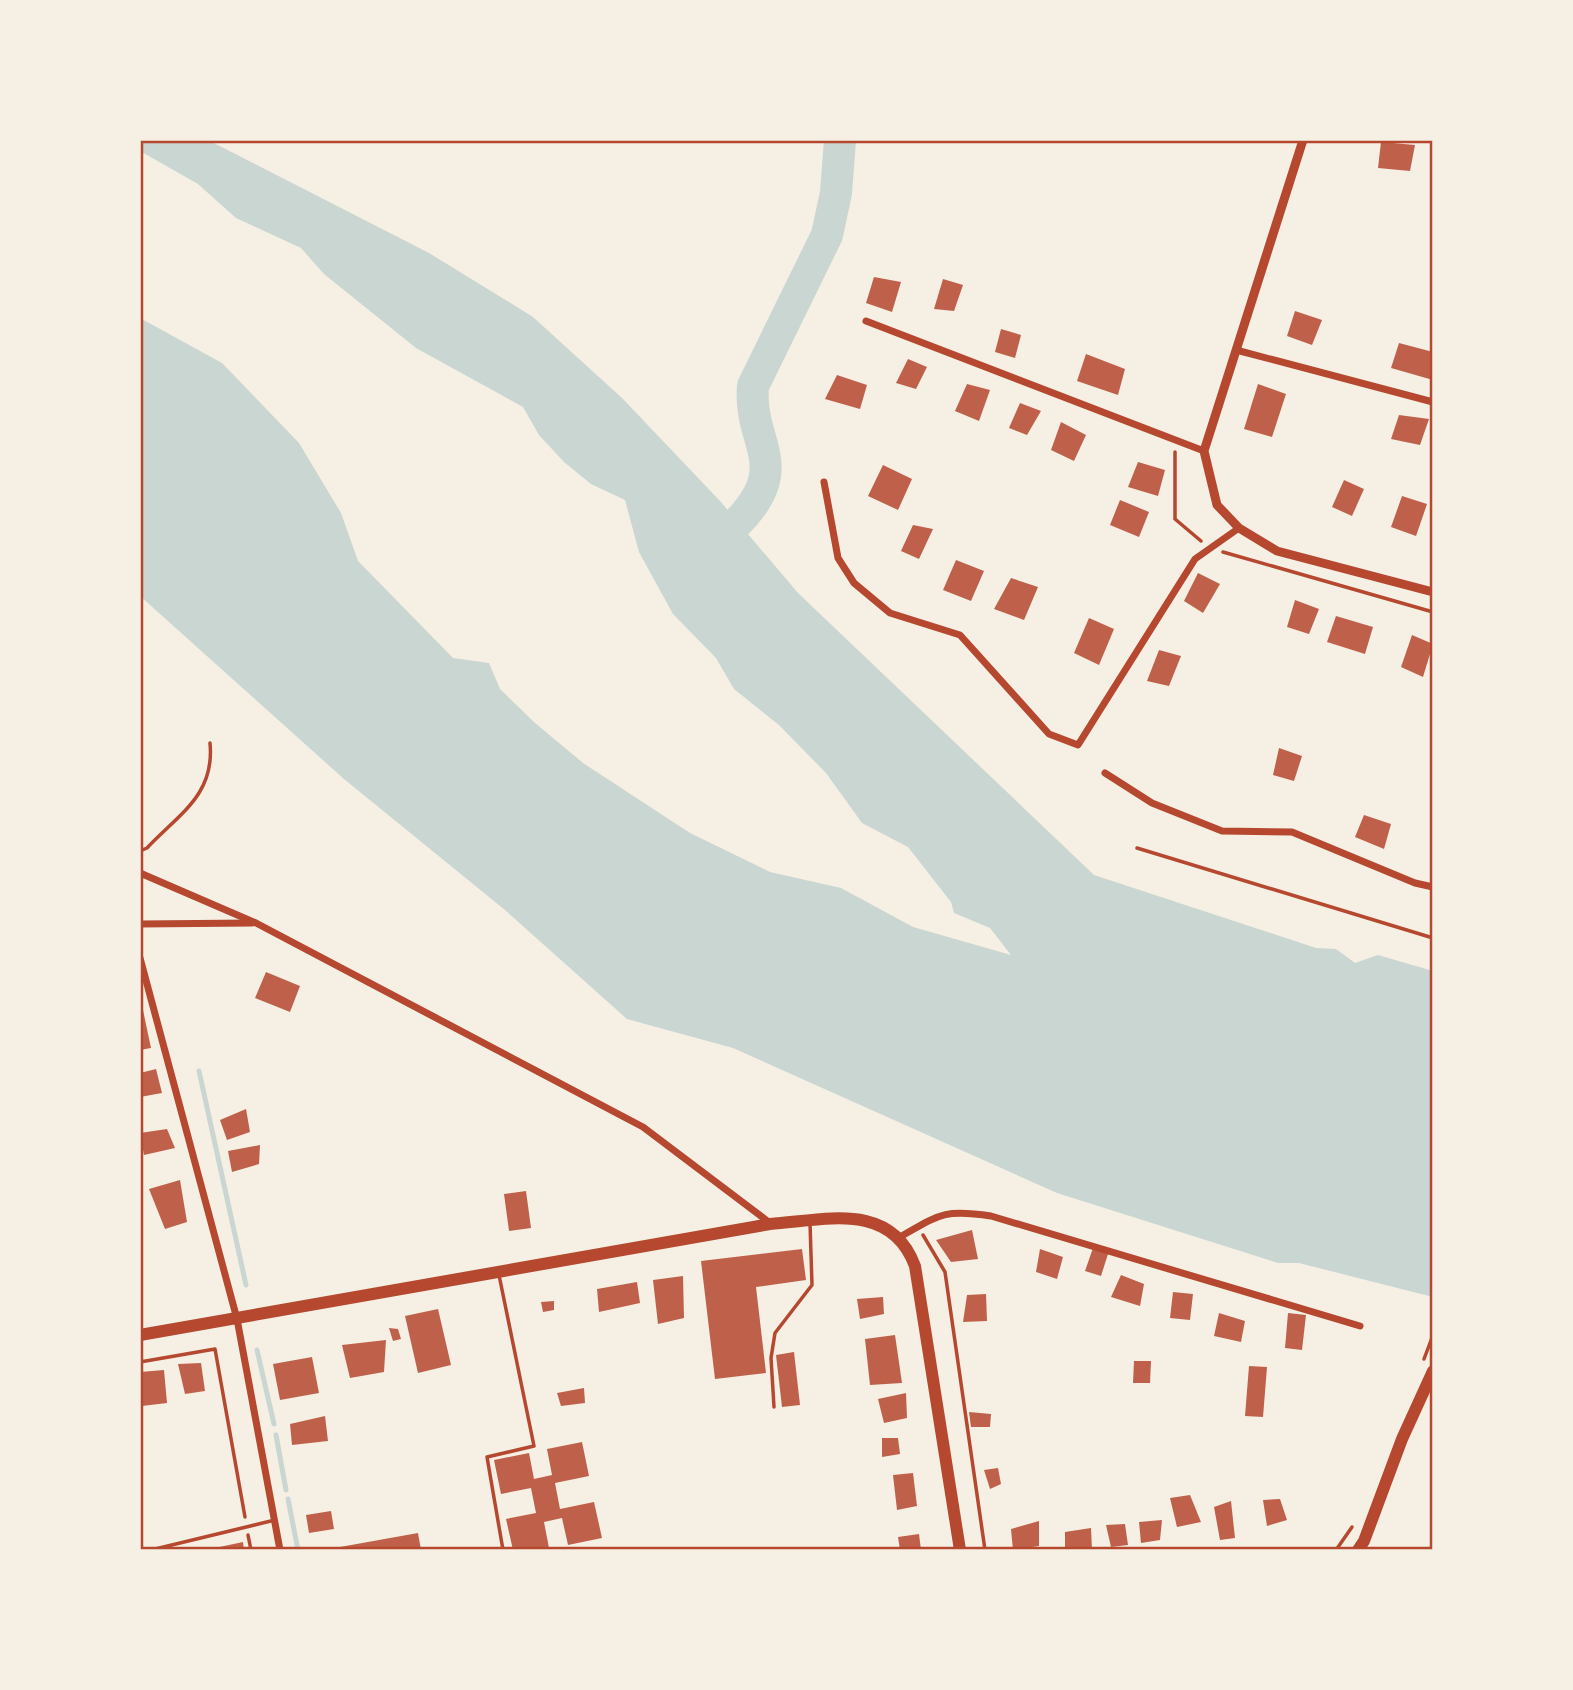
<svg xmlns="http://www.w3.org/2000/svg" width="1573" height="1690" viewBox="0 0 1573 1690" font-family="Manrope,sans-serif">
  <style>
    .water { fill: #c9d6d2 }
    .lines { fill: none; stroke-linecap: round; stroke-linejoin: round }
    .stream { stroke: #c9d6d2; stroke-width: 5 }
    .river { stroke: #c9d6d2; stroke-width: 32 }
    .building { fill: #bf614a }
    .path { stroke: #b5482f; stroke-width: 3.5 }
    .service { stroke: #b5482f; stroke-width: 3.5 }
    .minor { stroke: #b5482f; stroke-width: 7 }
    .tertiary { stroke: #b5482f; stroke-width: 9 }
    .primary { stroke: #b5482f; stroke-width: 12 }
    .neatline { fill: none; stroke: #b5482f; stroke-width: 2.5 }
  </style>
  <rect width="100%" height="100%" fill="#f6efe4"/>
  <path class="water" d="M140,140H208L429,253L533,317L622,398L720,501L798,593L1094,875L1316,948L1336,949L1355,963L1378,955L1433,971V1297L1299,1263H1278L1057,1193L733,1048L627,1019L505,910L344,779L140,596V318L222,363L299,443L341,513L358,561L453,658L489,663L500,689L535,723L583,763L690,833L770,872L841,888L913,927L1011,955L990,928L954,913L951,902L908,847L862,823L826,773L779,725L734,689L716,658L673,614L639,552L625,500L591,484L564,462L539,435L523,407L416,348L324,274L301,248L236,218L198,184L140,151Z"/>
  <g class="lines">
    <g class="stream">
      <path d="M199,1071L246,1285"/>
      <path d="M257,1350L274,1424"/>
      <path d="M276,1435L286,1490"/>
      <path d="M288,1499L298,1550"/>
    </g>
    <path class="river" d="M738,522C793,465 748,444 753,386L827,235L836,193L840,140"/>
  </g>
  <g class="building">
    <path d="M1381,142L1415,145L1410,171L1378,168Z"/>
    <path d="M874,277L901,282L892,312L866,303Z"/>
    <path d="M943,279L963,285L954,311L934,309Z"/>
    <path d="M1295,311L1322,320L1312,345L1287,336Z"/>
    <path d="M1001,329L1021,335L1015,358L995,352Z"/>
    <path d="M1399,343L1433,352V380L1391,368Z"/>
    <path d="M1086,354L1125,369L1118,395L1077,381Z"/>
    <path d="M908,359L927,367L916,389L896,383Z"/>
    <path d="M837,375L867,385L860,409L825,399Z"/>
    <path d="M967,384L990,390L979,421L955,411Z"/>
    <path d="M1258,384L1286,394L1272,437L1244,429Z"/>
    <path d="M1020,403L1041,411L1027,435L1009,428Z"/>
    <path d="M1399,415L1429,419L1420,445L1391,439Z"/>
    <path d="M1061,422L1086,435L1074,461L1051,450Z"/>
    <path d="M1138,462L1165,470L1158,496L1128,487Z"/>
    <path d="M883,465L912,479L898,510L868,496Z"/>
    <path d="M1344,480L1364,489L1352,516L1332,507Z"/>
    <path d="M1402,496L1427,504L1416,536L1391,527Z"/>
    <path d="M1120,500L1149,512L1139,537L1110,525Z"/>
    <path d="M913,525L933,529L919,559L901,551Z"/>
    <path d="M956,560L984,571L971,601L943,590Z"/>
    <path d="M1198,573L1220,584L1203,613L1184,601Z"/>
    <path d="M1011,578L1038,587L1024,620L994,609Z"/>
    <path d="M1295,600L1319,609L1309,634L1287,627Z"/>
    <path d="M1336,616L1373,627L1365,654L1327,642Z"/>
    <path d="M1089,618L1114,629L1099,665L1074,653Z"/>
    <path d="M1412,635L1433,644L1423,677L1401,667Z"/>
    <path d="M1159,650L1181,656L1169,686L1147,681Z"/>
    <path d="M1279,748L1302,756L1294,781L1273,775Z"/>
    <path d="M1364,815L1391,824L1384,849L1355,837Z"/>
    <path d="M266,972L300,986L290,1012L255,998Z"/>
    <path d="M143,1010L151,1048L140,1050V1011Z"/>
    <path d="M156,1069L162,1093L140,1097V1073Z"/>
    <path d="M246,1109L250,1132L227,1140L220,1120Z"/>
    <path d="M167,1129L175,1148L144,1155L140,1133Z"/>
    <path d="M260,1145L259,1164L232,1172L228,1151Z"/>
    <path d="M180,1180L187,1222L165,1229L149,1189Z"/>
    <path d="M526,1191L531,1228L509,1231L504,1194Z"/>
    <path d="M972,1230L978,1259L951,1262L936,1240Z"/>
    <path d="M1093,1248L1108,1254L1101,1276L1085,1271Z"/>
    <path d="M802,1249L806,1280L756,1287L766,1373L715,1379L701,1261Z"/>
    <path d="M1040,1249L1063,1257L1057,1279L1036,1272Z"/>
    <path d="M1121,1275L1144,1284L1140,1306L1111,1297Z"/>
    <path d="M683,1276L684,1318L658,1324L653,1280Z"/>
    <path d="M637,1282L640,1303L599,1312L597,1289Z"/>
    <path d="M1173,1292L1193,1294L1190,1320L1170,1318Z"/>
    <path d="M986,1294L987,1321L963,1322L967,1295Z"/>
    <path d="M883,1297L884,1314L860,1319L857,1299Z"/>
    <path d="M554,1301V1310L543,1312L541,1302Z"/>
    <path d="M438,1309L451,1365L418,1373L405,1316Z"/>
    <path d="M1219,1313L1245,1321L1241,1342L1214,1336Z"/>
    <path d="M1288,1313L1306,1315L1302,1350L1285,1348Z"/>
    <path d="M389,1328L398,1329L401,1339L393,1341Z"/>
    <path d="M895,1335L902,1383L870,1385L865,1339Z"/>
    <path d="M386,1340L384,1372L350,1378L342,1345Z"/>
    <path d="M794,1352L800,1405L782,1407L776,1355Z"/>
    <path d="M312,1357L319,1393L280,1400L273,1364Z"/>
    <path d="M1134,1361H1151L1150,1383H1133Z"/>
    <path d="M201,1363L205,1391L185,1394L178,1364Z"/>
    <path d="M1249,1366L1267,1367L1263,1417L1245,1416Z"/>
    <path d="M164,1370L167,1403L142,1406L140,1372Z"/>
    <path d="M584,1388L585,1403L561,1406L557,1393Z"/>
    <path d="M906,1393L907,1418L884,1423L878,1399Z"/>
    <path d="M969,1412L991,1414L990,1427H971Z"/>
    <path d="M325,1416L328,1441L292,1445L290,1424Z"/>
    <path d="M882,1438H898L900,1454L882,1457Z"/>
    <path d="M582,1442L589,1476L555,1483L560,1509L594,1502L602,1538L568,1545L562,1518L544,1522L549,1548L513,1550L506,1519L536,1513L531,1488L501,1494L494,1460L529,1453L534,1479L552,1475L547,1449Z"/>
    <path d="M998,1468L1001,1484L990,1489L984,1470Z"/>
    <path d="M913,1473L917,1506L897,1510L893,1475Z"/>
    <path d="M1190,1495L1201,1522L1177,1527L1170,1498Z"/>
    <path d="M1280,1499L1287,1520L1267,1526L1263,1500Z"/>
    <path d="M1231,1501L1235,1538L1220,1540L1214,1507Z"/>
    <path d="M331,1511L334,1529L309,1533L306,1515Z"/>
    <path d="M1162,1520L1160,1540L1141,1543L1139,1522Z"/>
    <path d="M1039,1521V1546L1013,1550L1011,1529Z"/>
    <path d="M1125,1524L1128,1545L1111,1547L1106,1525Z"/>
    <path d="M1091,1528L1092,1550H1065V1532Z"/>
    <path d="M418,1533L421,1550H341L340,1547Z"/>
    <path d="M919,1534L921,1550H900L898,1537Z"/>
    <path d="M243,1542L244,1550H210V1549Z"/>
  </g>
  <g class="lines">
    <g class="path">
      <path d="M1175,452V519L1201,541"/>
      <path d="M1223,552L1433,612"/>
      <path d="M1137,848L1433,938"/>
      <path d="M140,851L147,848C179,814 215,795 210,743"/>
      <path d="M923,1235L945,1272L985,1550"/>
      <path d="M1424,1359L1433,1335"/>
      <path d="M140,1362L215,1349L245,1517"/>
      <path d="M248,1535L251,1550"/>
      <path d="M1336,1550L1352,1527"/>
    </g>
    <g class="service">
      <path d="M499,1275L534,1446L487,1457L503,1550"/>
      <path d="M774,1407L771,1358L775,1333L812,1285L810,1223"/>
      <path d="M151,1550L275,1520"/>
    </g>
    <g class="minor">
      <path d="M866,321L1204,451"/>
      <path d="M1236,350L1433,402"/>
      <path d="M824,482L838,558L854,583L890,613L960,635L1049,734L1078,745L1195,559L1239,528"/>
      <path d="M1105,773L1152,803L1222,831L1292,832L1415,883L1433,887"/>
      <path d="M140,873L256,923L643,1127L770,1223"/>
      <path d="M140,924L252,923"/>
      <path d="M140,958L237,1319L280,1550"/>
      <path d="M900,1237C940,1214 944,1209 991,1216L1360,1326"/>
    </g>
    <path class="tertiary" d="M1303,140L1204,451L1217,505L1239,528L1277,551L1433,592"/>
    <g class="primary">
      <path d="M140,1335L770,1224C826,1220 891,1201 915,1266L960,1550"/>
      <path d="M1358,1550L1364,1541L1402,1439L1433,1371"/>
    </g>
  </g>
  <rect width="1573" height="1690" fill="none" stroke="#f6efe4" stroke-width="284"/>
  <rect x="142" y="142" width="1289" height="1406" class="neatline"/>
</svg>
